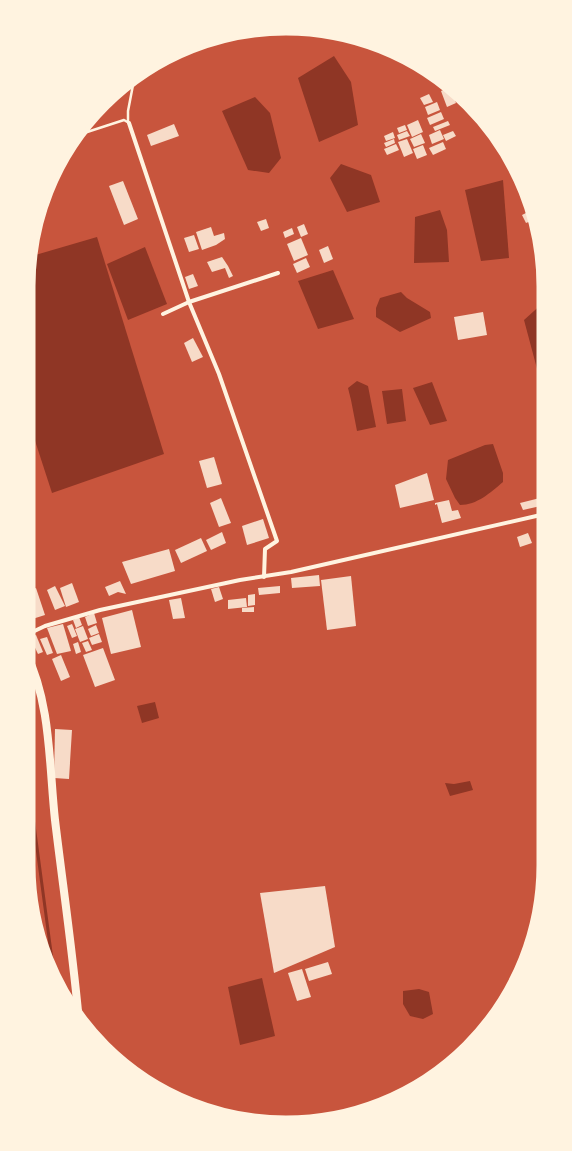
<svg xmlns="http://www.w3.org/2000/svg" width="572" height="1151" viewBox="0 0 572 1151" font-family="'DM Sans',sans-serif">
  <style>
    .water { fill: #8f3625 }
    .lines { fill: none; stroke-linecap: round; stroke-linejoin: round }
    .stream { stroke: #8f3625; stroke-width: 3 }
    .building { fill: #f7dbc8 }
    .service { stroke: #fff3e0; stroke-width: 2.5 }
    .minor { stroke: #fff3e0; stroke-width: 4 }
    .trunk { stroke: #fff3e0; stroke-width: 8 }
    .rim { fill: none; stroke: #fff3e0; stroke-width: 5 }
  </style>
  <rect width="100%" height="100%" fill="#c8553d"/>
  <g class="water">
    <path d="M334,56L351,82L358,125L319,142L298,78Z"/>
    <path d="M255,97L270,113L281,158L269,173L248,170L222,111Z"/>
    <path d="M341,164L371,175L380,202L347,212L330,178Z"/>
    <path d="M503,180L509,258L481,261L465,190Z"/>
    <path d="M440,210L447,230L449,262L414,263L415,217Z"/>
    <path d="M97,237L164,454L52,493L26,413V286L32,256Z"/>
    <path d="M145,247L167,304L128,320L107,264Z"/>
    <path d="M333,270L354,319L318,329L298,281Z"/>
    <path d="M401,292L407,298L430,312L431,318L400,332L376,317V308L380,298Z"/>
    <path d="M544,302V395L524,320Z"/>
    <path d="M357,381L368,386L376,427L357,431L351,400L348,388Z"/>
    <path d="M432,382L447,421L430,425L413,388Z"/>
    <path d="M402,389L406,421L387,424L382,391Z"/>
    <path d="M493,444L503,473V482C490,493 477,505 460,505L455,498L446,479L448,460L485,445Z"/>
    <path d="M155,702L159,718L142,723L137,706Z"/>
    <path d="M470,781L473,790L450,796L445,783L454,784Z"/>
    <path d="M262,978L275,1036L240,1045L228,987Z"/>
    <path d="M419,989L429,992L433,1014L423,1019L410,1016L403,1004V991Z"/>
  </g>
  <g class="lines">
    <path class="stream" d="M26,765L54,975"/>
  </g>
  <g class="building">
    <path d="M450,87L456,103L447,107L441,91Z"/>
    <path d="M429,94L433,102L424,105L420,98Z"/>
    <path d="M437,102L440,110L428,115L425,107Z"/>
    <path d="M441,112L444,119L430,125L427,118Z"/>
    <path d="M418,120L423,132L412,137L407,125Z"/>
    <path d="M448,121L450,125L435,131L433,127Z"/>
    <path d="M174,124L179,136L151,146L147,135Z"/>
    <path d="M405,125L407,130L399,133L397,128Z"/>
    <path d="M440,130L444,139L432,144L429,135Z"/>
    <path d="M407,131L410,136L399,140L397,135Z"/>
    <path d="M453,131L456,136L446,141L443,135Z"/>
    <path d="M393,132L395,138L386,141L384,136Z"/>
    <path d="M421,134L425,143L414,147L410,139Z"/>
    <path d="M394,139L395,143L386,147L384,143Z"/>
    <path d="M407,139L413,153L404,157L398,142Z"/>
    <path d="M443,142L446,149L433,155L429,148Z"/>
    <path d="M396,144L399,150L387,155L384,149Z"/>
    <path d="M423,145L427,155L417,159L413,149Z"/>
    <path d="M123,181L138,219L124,225L109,186Z"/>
    <path d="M528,212L531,221L526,223L522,215Z"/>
    <path d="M266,219L269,228L261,231L257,222Z"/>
    <path d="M304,224L308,234L301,237L297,227Z"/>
    <path d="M211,227L214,236L224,233L225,239L216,245L202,250L196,232Z"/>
    <path d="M292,228L294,234L285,238L283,232Z"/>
    <path d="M194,235L199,249L189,252L184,238Z"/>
    <path d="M301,238L308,255L294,261L287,244Z"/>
    <path d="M328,246L333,259L324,263L319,250Z"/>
    <path d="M222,257L228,266L233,276L229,278L225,268L212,272L207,262Z"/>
    <path d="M306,258L310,267L297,273L293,264Z"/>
    <path d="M193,274L198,286L189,289L185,277Z"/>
    <path d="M483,312L487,335L458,340L454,317Z"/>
    <path d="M193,338L203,357L192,362L184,343Z"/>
    <path d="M214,457L222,484L207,488L199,461Z"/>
    <path d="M427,473L434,500L400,508L395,485Z"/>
    <path d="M544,497L545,505L523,510L520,503Z"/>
    <path d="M221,498L231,523L219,527L210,503Z"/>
    <path d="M449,500L452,511L458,510L461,518L442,523L437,504L435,505V503Z"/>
    <path d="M263,519L269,538L247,545L242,526Z"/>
    <path d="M222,532L226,543L211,550L206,540Z"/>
    <path d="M528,533L532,543L520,547L517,537Z"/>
    <path d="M201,538L207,551L181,563L175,550Z"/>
    <path d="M169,549L175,571L131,584L122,562Z"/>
    <path d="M319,575L320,586L292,588L291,578Z"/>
    <path d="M351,576L356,626L327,630L321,580Z"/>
    <path d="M120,581L126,594L118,592L109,596L105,587Z"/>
    <path d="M72,583L79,602L66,607L60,588Z"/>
    <path d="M55,586L65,606L55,610L47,590Z"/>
    <path d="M280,586V593L259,595L258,588Z"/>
    <path d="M219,587L223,599L215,602L211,589Z"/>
    <path d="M36,588L45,615L26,621V592Z"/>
    <path d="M255,594V605L248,606V595Z"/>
    <path d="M181,598L185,618L173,619L169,600Z"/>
    <path d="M246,598L247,607L228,609V600Z"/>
    <path d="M254,607V612H242V608Z"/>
    <path d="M132,610L141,647L111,654L102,618Z"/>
    <path d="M94,613L97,623L88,626L85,617Z"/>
    <path d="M79,617L82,625L76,628L73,620Z"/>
    <path d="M63,624L71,651L57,654L47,628Z"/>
    <path d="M72,624L77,636L72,638L67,626Z"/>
    <path d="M96,625L99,633L91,636L88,629Z"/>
    <path d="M83,626L88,639L80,642L75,629Z"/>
    <path d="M99,634L102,642L92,645L89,638Z"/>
    <path d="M36,635L43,652L38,654L30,637Z"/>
    <path d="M47,637L53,653L47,655L40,639Z"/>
    <path d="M88,641L92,650L86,652L82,643Z"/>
    <path d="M78,642L81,652L76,654L73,644Z"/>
    <path d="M103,648L115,680L95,687L83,655Z"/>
    <path d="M61,655L70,677L61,681L52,659Z"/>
    <path d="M55,729L72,730L69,779L54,778Z"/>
    <path d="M325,886L335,947L274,973L260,893Z"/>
    <path d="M328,962L332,974L309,981L305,969Z"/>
    <path d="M302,969L311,997L297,1001L288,973Z"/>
  </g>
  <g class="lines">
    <g class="service">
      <path d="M128,122V111L133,85L132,82"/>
      <path d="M81,134L124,120L129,123"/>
    </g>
    <g class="minor">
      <path d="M129,123L189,302L219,374L277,541L265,549L264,577"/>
      <path d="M163,314L189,302L278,273"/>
      <path d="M26,635L45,626L100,610L240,580L291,572L545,514"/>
    </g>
    <path class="trunk" d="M26,653C51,703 49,765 55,820C63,887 73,954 79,1022"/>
  </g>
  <path d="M0 0H572V1151H0ZM286 33H286A253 253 0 0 1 539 286V865A253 253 0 0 1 286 1118H286A253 253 0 0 1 33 865V286A253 253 0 0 1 286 33Z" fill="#fff3e0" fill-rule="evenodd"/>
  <path class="rim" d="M286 33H286A253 253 0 0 1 539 286V865A253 253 0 0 1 286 1118H286A253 253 0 0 1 33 865V286A253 253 0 0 1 286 33Z"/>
</svg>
